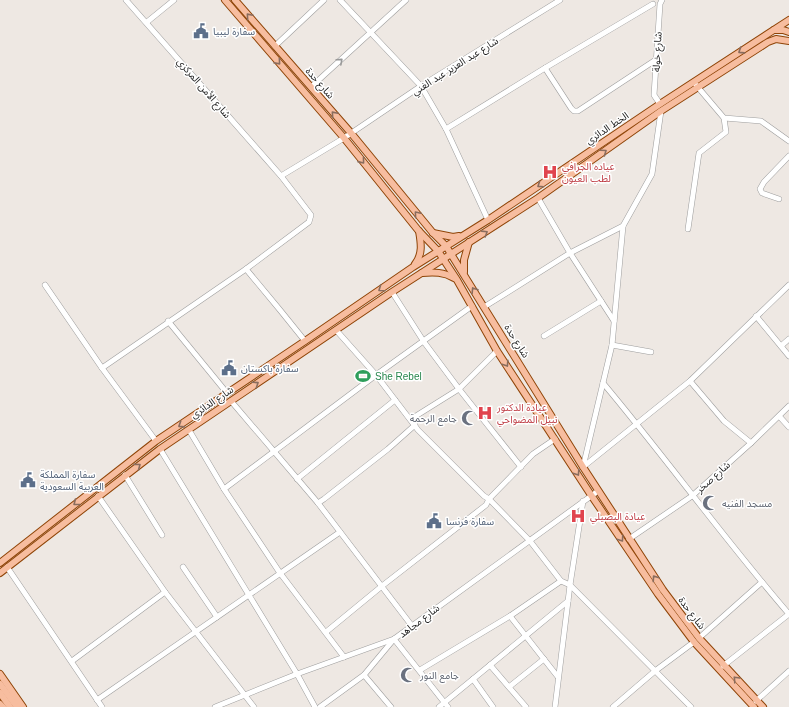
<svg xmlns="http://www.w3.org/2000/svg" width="789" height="707" viewBox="0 0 789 707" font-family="Helvetica,'Noto Sans Arabic',sans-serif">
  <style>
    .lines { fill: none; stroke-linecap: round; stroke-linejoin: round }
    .minor-casing { stroke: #9e9e9e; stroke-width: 6 }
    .major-casing { stroke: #8f4407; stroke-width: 8 }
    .minor { stroke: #fff; stroke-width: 5 }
    .major { stroke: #f7bd9f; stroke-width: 6 }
    .oneway { stroke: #8a6d5e }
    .oneway2 { stroke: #999 }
    .labels { text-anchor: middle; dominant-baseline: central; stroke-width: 3; stroke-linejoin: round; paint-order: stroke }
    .service-label { font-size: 10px; fill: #4e5e75; stroke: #fff; text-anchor: start }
    .street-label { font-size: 10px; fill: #1d1d1d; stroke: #fff }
    .health-label { font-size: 10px; fill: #be3a42; stroke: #fff; text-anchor: start }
    .leisure-label { font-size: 10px; fill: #27864d; stroke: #fff; text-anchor: start }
    .worship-label { font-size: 10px; fill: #5b616d; stroke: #fff; text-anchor: start }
  </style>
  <rect width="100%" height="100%" fill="#eee8e3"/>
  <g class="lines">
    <g class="minor-casing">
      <g id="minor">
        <path d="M340,0L421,86L446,129L488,220"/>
        <path d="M147,22L174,0"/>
        <path d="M275,46L324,0"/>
        <path d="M545,68L571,108L574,111H578L657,59"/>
        <path d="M696,85L724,118L761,121L789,141"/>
        <path d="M311,87L406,0"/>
        <path d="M660,104L654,95L660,4L662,0"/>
        <path d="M446,129L545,68L653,4"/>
        <path d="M281,176L344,138L421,86L560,0"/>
        <path d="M538,198L570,253L614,321"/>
        <path d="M779,199L762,193L760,189L764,182L789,156"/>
        <path d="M688,229L699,153L726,132L724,118"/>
        <path d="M246,269L280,310L305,341"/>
        <path d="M45,285L102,368L156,441"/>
        <path d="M392,292L424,342L459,389L521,467"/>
        <path d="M484,307L570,253L623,226"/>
        <path d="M756,316L789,356"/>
        <path d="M168,321L227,393"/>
        <path d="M336,330L376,375L418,430L484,496L489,499L530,541L561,581L570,585L691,707"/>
        <path d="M544,336L601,301"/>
        <path d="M612,345L651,352"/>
        <path d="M781,346L789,339"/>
        <path d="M102,368L246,269L309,222L311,215L281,176L126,0"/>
        <path d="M690,381L724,421L751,443"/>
        <path d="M603,383C666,458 724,539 789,614L723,666"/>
        <path d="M231,401L318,503L412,626"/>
        <path d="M779,416L789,427"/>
        <path d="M411,419L459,389L497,351"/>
        <path d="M189,430L224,489L280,573L344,657"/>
        <path d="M160,449L297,674L315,707"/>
        <path d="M583,467L612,345L623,226L652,174L661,111"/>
        <path d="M583,467L690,381L789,285"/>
        <path d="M125,475L162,535"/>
        <path d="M297,479L395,400"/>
        <path d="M224,489L376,375L472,306"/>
        <path d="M98,496L165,592L254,707"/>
        <path d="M318,503L324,499L388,449L415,425"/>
        <path d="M629,539L692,496L751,443L789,406"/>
        <path d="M7,567L102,707"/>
        <path d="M183,567L217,617"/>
        <path d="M510,616L558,677"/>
        <path d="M326,632L382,586L486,505L489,499L533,454L555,439"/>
        <path d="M699,638L762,582"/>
        <path d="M72,661L165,592"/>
        <path d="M490,665L526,707"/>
        <path d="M420,670L510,616L561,581"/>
        <path d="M364,675L391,707"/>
        <path d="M473,679L493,707"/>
        <path d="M509,687L544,659"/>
        <path d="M97,700L340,532"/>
        <path d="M756,701L789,671"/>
        <path d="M215,707L297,674L394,639L598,491"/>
        <path d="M320,707L364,675L394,639L448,707"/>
        <path d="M439,707L568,601"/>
        <path d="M555,707L570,585L583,501"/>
        <path d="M613,707L655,671L694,642"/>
      </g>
    </g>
    <g class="major-casing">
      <g id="major">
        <path d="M225,0L344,138L418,230L438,251L457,280L497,351L591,495L658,594L694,642L754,707"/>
        <path d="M235,0L351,133L433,233L446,246L583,467L663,590L699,638L763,707"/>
        <path d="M774,30H783L789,32"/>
        <path d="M433,233L453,237L459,236"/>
        <path d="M415,264C423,254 421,243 419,231"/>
        <path d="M464,272V260L469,242"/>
        <path d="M422,273C434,272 444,272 454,278"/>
        <path d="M0,563L156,441L305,341L413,267L488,220L660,104L789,20"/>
        <path d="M0,573L160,449L392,292L538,198L661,111L768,42L776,39L789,41"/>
        <path d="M0,674L23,707"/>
        <path d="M0,684L17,707"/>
        <path d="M0,693L10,707"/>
        <path d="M0,704L3,707"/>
      </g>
    </g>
    <use href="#minor" class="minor"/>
    <use href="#major" class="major"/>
  </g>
  <defs><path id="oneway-chevron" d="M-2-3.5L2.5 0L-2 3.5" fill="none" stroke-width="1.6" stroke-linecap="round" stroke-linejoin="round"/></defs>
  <g class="oneway">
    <use href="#oneway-chevron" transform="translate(249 16) rotate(-131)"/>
    <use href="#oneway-chevron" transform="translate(741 51) rotate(147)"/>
    <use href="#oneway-chevron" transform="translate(278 62) rotate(49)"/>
    <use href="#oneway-chevron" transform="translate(334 114) rotate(-131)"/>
    <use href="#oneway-chevron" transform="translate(604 152) rotate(-35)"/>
    <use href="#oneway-chevron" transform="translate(362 161) rotate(51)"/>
    <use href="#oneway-chevron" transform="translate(540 185) rotate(146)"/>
    <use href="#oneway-chevron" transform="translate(417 214) rotate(-130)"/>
    <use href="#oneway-chevron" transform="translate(485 233) rotate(-32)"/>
    <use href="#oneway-chevron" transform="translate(381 289) rotate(145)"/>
    <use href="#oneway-chevron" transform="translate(474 290) rotate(-122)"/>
    <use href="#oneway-chevron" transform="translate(506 364) rotate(57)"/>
    <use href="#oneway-chevron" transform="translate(256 384) rotate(-34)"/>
    <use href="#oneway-chevron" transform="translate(181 425) rotate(147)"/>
    <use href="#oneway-chevron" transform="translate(138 466) rotate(-37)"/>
    <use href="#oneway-chevron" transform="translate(577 473) rotate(57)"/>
    <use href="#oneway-chevron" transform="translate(76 503) rotate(142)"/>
    <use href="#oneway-chevron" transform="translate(621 539) rotate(56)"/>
    <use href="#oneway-chevron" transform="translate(655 578) rotate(-124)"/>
    <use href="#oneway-chevron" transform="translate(736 679) rotate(-133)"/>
  </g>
  <use class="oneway2" href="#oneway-chevron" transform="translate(340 61) rotate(-42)"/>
  <defs>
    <g id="civic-bare" transform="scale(1.2)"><path d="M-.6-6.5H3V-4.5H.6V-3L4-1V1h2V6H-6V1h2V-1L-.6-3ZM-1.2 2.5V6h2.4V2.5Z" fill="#5c6f8a" stroke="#fff" stroke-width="2.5" paint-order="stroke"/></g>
    <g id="hospital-bare" transform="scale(1.2)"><path d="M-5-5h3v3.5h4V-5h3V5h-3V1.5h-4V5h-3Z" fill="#e0444e" stroke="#fff" stroke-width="2.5" paint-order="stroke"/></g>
    <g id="stadium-bare" transform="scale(1.2)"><path d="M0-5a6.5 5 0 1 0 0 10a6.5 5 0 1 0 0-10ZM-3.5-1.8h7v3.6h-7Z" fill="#2e9e5b" stroke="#fff" stroke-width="2.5" paint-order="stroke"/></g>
    <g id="mosque-bare" transform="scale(1.2)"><path d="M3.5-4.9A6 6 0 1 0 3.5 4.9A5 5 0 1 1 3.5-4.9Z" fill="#6b7280" stroke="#fff" stroke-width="2.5" paint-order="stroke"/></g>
  </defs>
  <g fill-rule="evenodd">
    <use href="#civic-bare" x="201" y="31"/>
    <use href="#hospital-bare" x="550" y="172"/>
    <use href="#civic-bare" x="229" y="368"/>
    <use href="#stadium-bare" x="363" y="376"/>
    <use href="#hospital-bare" x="485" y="413"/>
    <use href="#mosque-bare" x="469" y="418"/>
    <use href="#civic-bare" x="28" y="480"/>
    <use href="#mosque-bare" x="710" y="503"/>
    <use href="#hospital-bare" x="578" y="516"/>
    <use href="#civic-bare" x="434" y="521"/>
    <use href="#mosque-bare" x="408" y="675"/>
  </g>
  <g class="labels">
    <g class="service-label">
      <text x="213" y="31">سفارة ليبيا</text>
      <text x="241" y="368">سفارة باكستان</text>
      <text x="40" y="474">سفارة المملكة<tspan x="40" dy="12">العربية السعودية</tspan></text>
      <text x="446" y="521">سفارة فرنسا</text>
    </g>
    <g class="street-label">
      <text transform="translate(657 52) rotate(-87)">شارع خولة</text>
      <text transform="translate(455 66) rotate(-32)">شارع عبد العزيز عبد الغني</text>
      <text transform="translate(320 83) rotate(49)">شارع حدة</text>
      <text transform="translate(204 88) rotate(49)">شارع الأمن المركزي</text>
      <text transform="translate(607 128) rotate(-34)">الخط الدائري</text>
      <text transform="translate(517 341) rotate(58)">شارع حدة</text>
      <text transform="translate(212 402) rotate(-34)">شارع الدائري</text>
      <text transform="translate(713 477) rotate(-42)">شارع صخر</text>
      <text transform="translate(692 613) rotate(53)">شارع حدة</text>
      <text transform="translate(419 621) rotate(-37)">شارع مجاهد</text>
    </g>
    <g class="health-label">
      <text x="562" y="166">عياده الجرافي<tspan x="562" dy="12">لطب العيون</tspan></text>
      <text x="497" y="407">عيادة الدكتور<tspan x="497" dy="12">نبيل المضواحي</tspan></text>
      <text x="590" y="516">عيادة البصيلي</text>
    </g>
    <g class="leisure-label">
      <text x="375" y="376">She Rebel</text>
    </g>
    <g class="worship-label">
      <text x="457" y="418" text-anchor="end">جامع الرحمة</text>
      <text x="722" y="503">مسجد الفنيه</text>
      <text x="420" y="675">جامع النور</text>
    </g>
  </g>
</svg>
